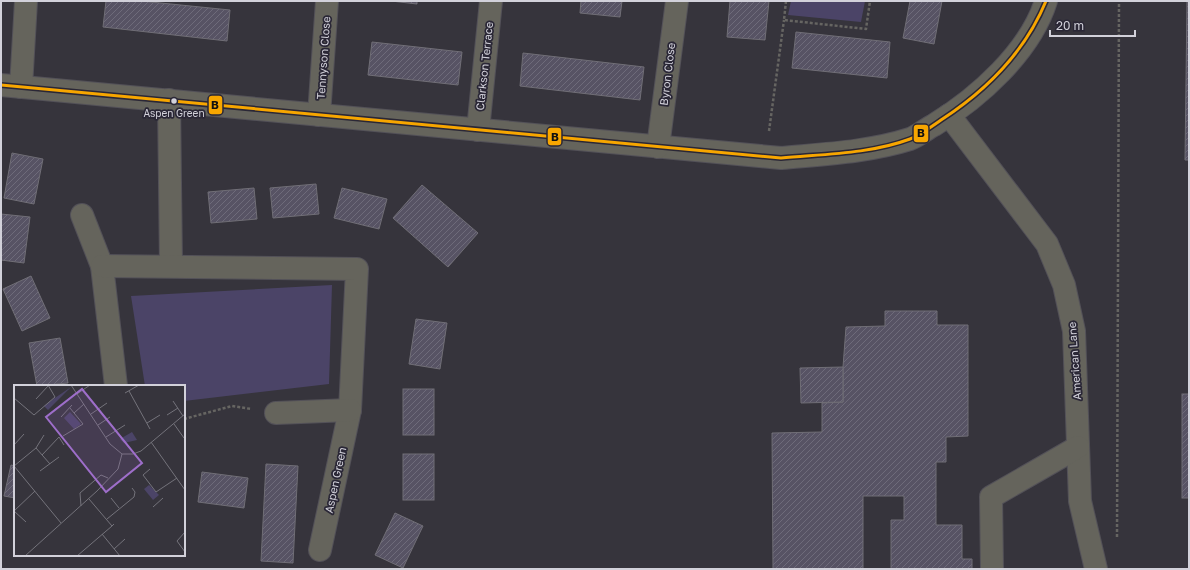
<svg xmlns="http://www.w3.org/2000/svg" width="1190" height="570" viewBox="0 0 1190 570" font-family="'Golos Text',sans-serif">
  <style>
    .grass { fill: #4b4467 }
    .building { fill: url(#building-hatch); stroke: #706e76 }
    .lines { fill: none; stroke-linecap: round; stroke-linejoin: round }
    .minor-casing { stroke: #535158; stroke-width: 24 }
    .path { stroke: #666562; stroke-width: 2.5; stroke-dasharray: 3 2; stroke-linecap: butt }
    .minor { stroke: #65645c; stroke-width: 22 }
    .bus-1-casing { stroke: #2a2736; stroke-width: 6 }
    .bus-1 { stroke: #f7a600; stroke-width: 3 }
    .bus-dot { fill: #d2d1da; stroke: #2a2736; stroke-width: 1.5 }
    .labels { text-anchor: middle; dominant-baseline: central; stroke-width: 3.5; stroke-linejoin: round; paint-order: stroke }
    .bus-label { font-size: 10px; fill: #d2d1da; stroke: #2a2736 }
    .street-label { font-size: 11px; fill: #d2d1da; stroke: #2a2736 }
    .inset-road { fill: none; stroke: #74737b; stroke-width: 1 }
    .view { fill: #9e6eca; fill-opacity: 0.15; stroke: #9e6eca; stroke-width: 2 }
    .inset-edge { fill: none; stroke: #d2d1da; stroke-width: 2 }
    .line-badge { stroke: #2a2736; stroke-width: 1.5 }
    .pale-badge-label { font-size: 11px; text-anchor: middle; font-weight: bold; fill: #111 }
  </style>
  <defs>
    <pattern id="building-hatch" width="6" height="6" patternUnits="userSpaceOnUse"><rect width="6" height="6" fill="#575364"/><path d="M-1 1l2-2M0 6l6-6M5 7l2-2" fill="none" stroke="#6e6b7a"/></pattern>
  </defs>
  <rect width="100%" height="100%" fill="#36343c"/>
  <g class="grass">
    <path d="M791,1H865L861,22L788,15Z"/>
    <path d="M332,285L329,384L184,401V386H145L131,296Z"/>
  </g>
  <g class="building">
    <path d="M106,1H141L230,10L227,41L103,27Z"/>
    <path d="M391,1H417V4Z"/>
    <path d="M581,1H622L620,17L580,13Z"/>
    <path d="M730,1H769L765,40L727,37Z"/>
    <path d="M910,1H942L934,44L903,38Z"/>
    <path d="M1187,1H1189V160H1185Z"/>
    <path d="M796,32L890,42L887,78L792,68Z"/>
    <path d="M372,42L462,52L458,85L368,75Z"/>
    <path d="M523,53L644,67L640,100L520,86Z"/>
    <path d="M12,153L43,159L34,204L4,198Z"/>
    <path d="M316,184L319,214L273,218L270,188Z"/>
    <path d="M422,185L478,233L448,267L393,218Z"/>
    <path d="M254,188L257,219L211,223L208,192Z"/>
    <path d="M342,188L387,199L379,229L334,218Z"/>
    <path d="M1,214L30,217L24,263L1,260Z"/>
    <path d="M31,276L50,318L22,331L3,289Z"/>
    <path d="M885,311H937V325H968V436L946,437V462H936V525H962V559H972V569H891V520H904V496H863V569H773L772,433L822,432V403L843,402V367L846,327L885,326Z"/>
    <path d="M416,319L447,323L440,369L409,364Z"/>
    <path d="M60,338L68,383L37,386L29,343Z"/>
    <path d="M843,367V402L801,403L800,368Z"/>
    <rect x="403" y="389" width="31" height="46"/>
    <rect x="1182" y="394" width="7" height="104"/>
    <rect x="403" y="454" width="31" height="46"/>
    <path d="M266,464L298,466L293,563L261,561Z"/>
    <path d="M11,465L15,466V498L4,496Z"/>
    <path d="M202,472L248,478L244,508L198,502Z"/>
    <path d="M395,513L423,526L403,568L375,555Z"/>
  </g>
  <g class="lines">
    <g class="minor-casing">
      <g id="minor">
        <path d="M1,85L781,158C824,154 869,152 910,139C918,136 926,129 934,125C978,98 1030,52 1046,1"/>
        <path d="M21,87L26,1"/>
        <path d="M169,100L171,265"/>
        <path d="M319,115L327,1"/>
        <path d="M949,115L1047,244L1064,285L1074,331L1080,501L1096,569"/>
        <path d="M478,130L491,1"/>
        <path d="M658,147L677,1"/>
        <path d="M82,215L102,266L116,386"/>
        <path d="M102,266L357,269L350,410L320,550"/>
        <path d="M276,413L350,410"/>
        <path d="M992,569L991,497L1078,447"/>
      </g>
    </g>
    <g class="path">
      <path d="M786,1L784,20L866,29L870,1"/>
      <path d="M769,131L784,20"/>
      <path d="M184,419L232,406L251,409"/>
      <path d="M1117,537L1119,1"/>
    </g>
    <use href="#minor" class="minor"/>
    <g class="bus-1-casing">
      <path id="bus-1" d="M1,85L781,158C824,154 870,154 910,139C921,135 932,126 941,120C987,90 1025,52 1046,1"/>
    </g>
    <use href="#bus-1" class="bus-1"/>
  </g>
  <circle class="bus-dot" cx="174" cy="101" r="3.5"/>
  <g class="labels">
    <g class="bus-label">
      <text x="174" y="113">Aspen Green</text>
    </g>
    <g class="street-label">
      <text transform="translate(323 58) rotate(-86)">Tennyson Close</text>
      <text transform="translate(484 66) rotate(-84)">Clarkson Terrace</text>
      <text transform="translate(667 74) rotate(-83)">Byron Close</text>
      <text transform="translate(1074 361) rotate(-94)">American Lane</text>
      <text transform="translate(335 480) rotate(-78)">Aspen Green</text>
    </g>
  </g>
  <g transform="translate(14 385)">
    <rect width="171" height="171" fill="#36343c"/>
    <path d="M57,2L34,25L30,21L35,17ZM56,27L67,39L60,44L50,33ZM118,47L123,55L110,58L106,54Z" fill="#4b4467"/>
    <path d="M135,100L145,110L139,115L130,104Z" fill="#4b4467"/>
    <path class="inset-road" d="M57,0L96,59L108,69H119L127,66L171,29M115,6L136,44M111,8L125,0M63,9L76,0M0,13L20,30L41,12L34,0M22,14L34,1M159,16L169,31M60,28L70,19M77,29L93,18M153,30L164,23M47,32L58,20M133,38L146,30M160,39L170,53M84,40L96,32M49,51L69,39L56,23M92,52L111,40M137,57L171,105M0,60L10,49M22,63L36,79M28,70L45,52L50,60M0,81L47,138M0,81L22,63L30,50M136,84L129,90L142,107L163,93M26,86L45,72M97,113L105,123M75,114L98,141L100,139M67,121L66,108L87,90L94,93M139,122L149,113M0,126L21,106M0,126L12,137M93,134L120,112L121,107L118,103M171,147L163,156L171,167M88,149L106,171M100,164L111,154M11,171L83,106L104,84L108,69M63,171L98,141"/>
    <path class="view" d="M68,4L128,78L92,107L32,32Z"/>
    <rect width="171" height="171" class="inset-edge"/>
  </g>
  <g class="line-badge">
    <rect x="208" y="95" width="15" height="20" rx="4" fill="#f7a600"/>
    <rect x="913" y="124" width="16" height="19" rx="4" fill="#f7a600"/>
    <rect x="547" y="127" width="15" height="19" rx="4" fill="#f7a600"/>
  </g>
  <g class="pale-badge-label">
    <text x="215" y="109">B</text>
    <text x="921" y="137">B</text>
    <text x="555" y="141">B</text>
  </g>
  <rect width="1190" height="570" fill="none" stroke="#d2d1da" stroke-width="4"/>
  <path d="M1050 30v6h85v-6" fill="none" stroke="#d2d1da" stroke-width="2"/>
  <text x="1056" y="30" font-size="12" fill="#d2d1da" stroke="#2a2736" stroke-width="3" paint-order="stroke">20 m</text>
</svg>
